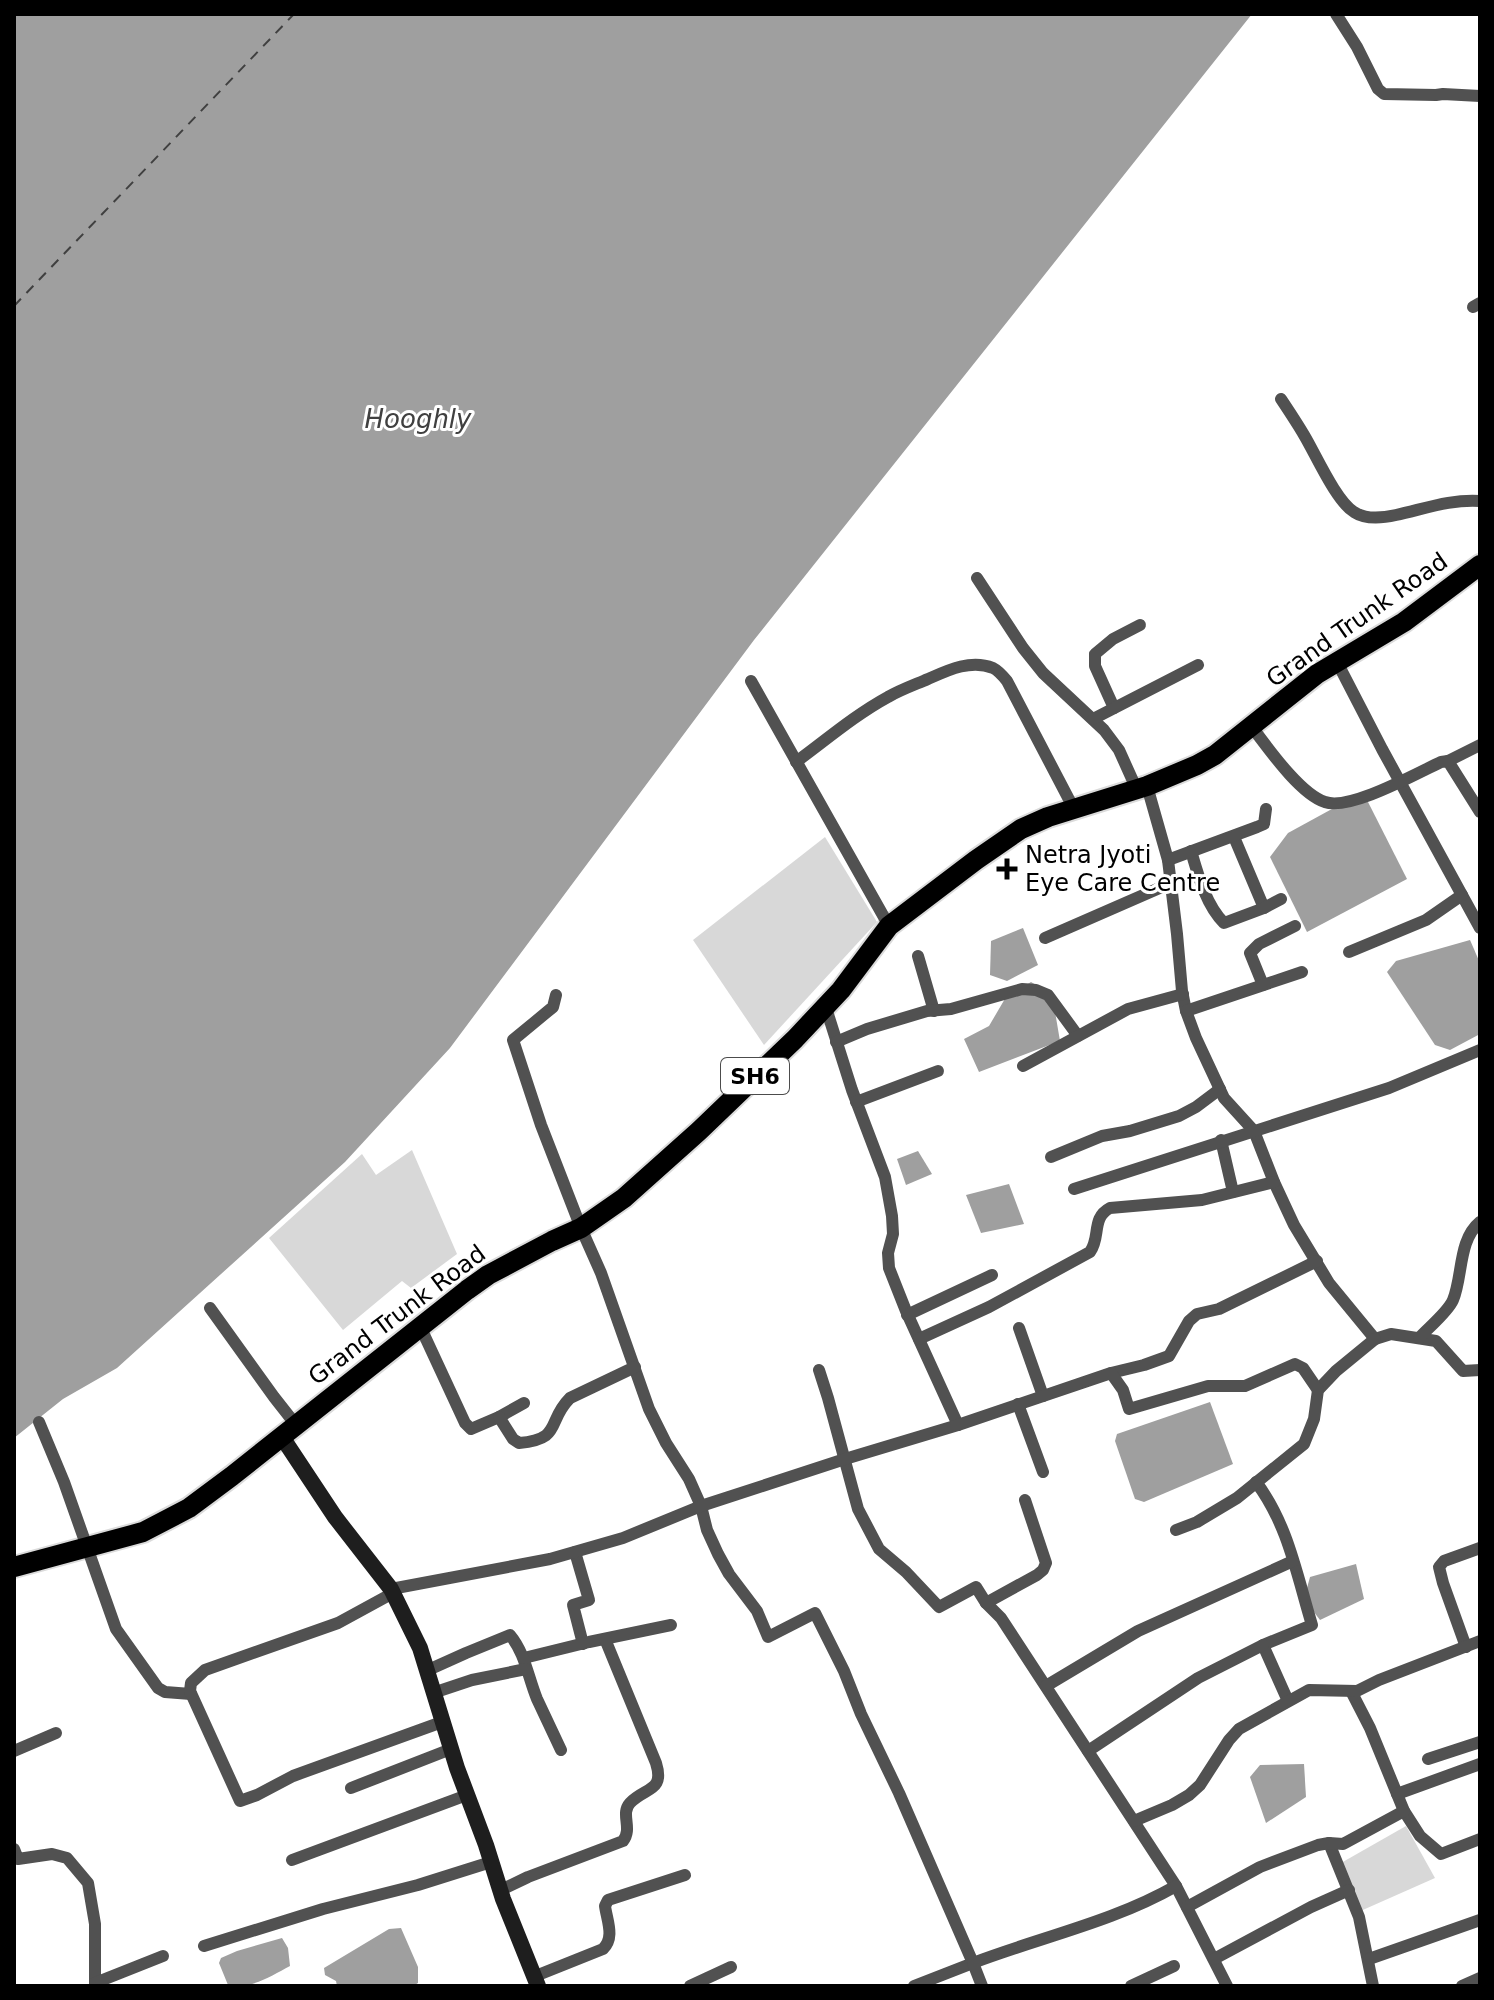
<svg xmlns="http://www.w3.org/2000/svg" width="1494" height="2000" viewBox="0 0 1494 2000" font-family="'DejaVu Sans',sans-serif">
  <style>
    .green { fill: #d8d8d8 }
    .water { fill: #9f9f9f }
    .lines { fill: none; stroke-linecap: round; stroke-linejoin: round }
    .ferry { stroke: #404040; stroke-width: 2; stroke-dasharray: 10 8; stroke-linecap: butt }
    .primary-casing { stroke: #dbdbdb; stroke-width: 24 }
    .street { stroke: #515151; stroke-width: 12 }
    .secondary { stroke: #1e1e1e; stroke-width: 16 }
    .primary { stroke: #000; stroke-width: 20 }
    .poi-dot { fill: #000; stroke: #fff; stroke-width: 3 }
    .labels { text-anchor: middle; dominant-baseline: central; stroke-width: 6; stroke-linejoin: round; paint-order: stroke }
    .shield { fill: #fff; stroke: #4c4c4c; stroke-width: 2 }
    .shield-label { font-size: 22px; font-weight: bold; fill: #000 }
    .street-label { font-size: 24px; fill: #000; stroke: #fff }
    .poi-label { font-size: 24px; fill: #000; stroke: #fff; text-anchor: start }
    .water-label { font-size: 26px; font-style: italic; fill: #404040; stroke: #fff }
  </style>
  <rect width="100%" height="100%" fill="#fff"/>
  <g class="green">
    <path d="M825,837L877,922L764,1045L693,940Z"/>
    <path d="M412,1150L457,1254L411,1288L402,1281L343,1330L269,1238L362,1154L376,1175Z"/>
    <path d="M1406,1826L1435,1878L1356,1913L1341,1863Z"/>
  </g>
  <g class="water">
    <path d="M14,14H1252L754,640L450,1048L345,1162L117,1368L63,1399L14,1438Z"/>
    <path d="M1352,798L1368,802L1407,879L1307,932L1270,857L1288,833Z"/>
    <path d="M1023,928L1038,965L1007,981L990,975L991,941Z"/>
    <path d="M1470,940L1480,963V1034L1450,1050L1435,1045L1387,972L1396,961Z"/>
    <path d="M1031,982L1052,994L1060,1041L979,1072L964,1039L989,1026L1006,997Z"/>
    <path d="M918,1151L932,1174L906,1185L897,1159Z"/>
    <path d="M1009,1184L1024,1224L981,1233L966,1195Z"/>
    <path d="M1210,1402L1233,1464L1144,1502L1135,1499L1115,1441L1117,1434Z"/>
    <path d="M1356,1564L1364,1599L1320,1620L1304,1599L1310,1577Z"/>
    <path d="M1304,1764L1306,1797L1266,1823L1250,1777L1260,1765Z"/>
    <path d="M401,1928L418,1967V1983L413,1986H337L336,1981L325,1975L324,1968L389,1929Z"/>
    <path d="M282,1938L288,1948L290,1966C271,1976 250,1990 228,1985L219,1963L221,1958L237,1951Z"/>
  </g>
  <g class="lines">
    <path class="ferry" d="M14,306L294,14"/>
    <g class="primary-casing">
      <path id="primary" d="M14,1567L143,1532L189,1508L232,1476L467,1290L488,1275L552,1241L581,1228L624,1198L699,1131L795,1039L841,990L889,926L976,860L1021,829L1048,817L1147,786L1197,765L1215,755L1317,674L1404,622L1480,565"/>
    </g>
    <g class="street">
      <path d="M1336,14L1357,47L1378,89L1384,94L1436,95L1443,94L1480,96"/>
      <path d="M1473,307L1480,303"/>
      <path d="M1281,399C1289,411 1297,423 1304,435C1316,455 1336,501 1354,512C1366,520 1383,518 1396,515C1424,509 1451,499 1480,501"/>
      <path d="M977,578L1023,648L1043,673L1104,730L1119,750L1137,790"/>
      <path d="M1337,662L1382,749L1480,928"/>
      <path d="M751,681L889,926"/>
      <path d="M1114,708L1095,666V654L1113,639L1140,625"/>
      <path d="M1093,719L1198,665"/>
      <path d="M1252,727C1268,748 1300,794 1325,802C1350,811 1417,773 1441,762L1448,761L1480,812"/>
      <path d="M1448,761L1480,745"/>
      <path d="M796,762C826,740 855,715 888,697C900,690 914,685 928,679C948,670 971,659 993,668C999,671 1003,676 1007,681L1074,809"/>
      <path d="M1147,786L1168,860L1177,934L1182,991L1186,1011L1196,1038L1224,1098L1254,1131L1274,1182L1294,1225L1329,1283L1375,1339L1391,1334L1436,1341L1463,1371L1480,1370"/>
      <path d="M1234,837L1264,908"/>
      <path d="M1191,851C1198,875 1206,905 1224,923L1264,908L1281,899"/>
      <path d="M1168,860L1257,827L1264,824L1266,809"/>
      <path d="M1045,938L1171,883"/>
      <path d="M1349,952L1426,920L1462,895"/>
      <path d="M918,956L934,1011"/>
      <path d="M1263,985L1250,953L1259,944L1295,926"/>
      <path d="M556,995L553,1007L513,1040L541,1125L581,1228L601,1273L649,1409L666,1443L689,1479L701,1506L707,1530L718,1554L729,1574L757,1611L768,1637L815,1613L844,1671L861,1714L899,1793L973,1963L914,1986"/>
      <path d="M826,1008L852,1090L885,1177L892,1216L893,1234L888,1253L889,1268L906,1311L958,1425"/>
      <path d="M1186,1011L1302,972"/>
      <path d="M836,1042L867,1029L927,1011L951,1009L1022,989L1036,990L1048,995L1078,1036"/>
      <path d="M1023,1066L1128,1009L1183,994"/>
      <path d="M856,1102L938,1071"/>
      <path d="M1221,1140L1233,1192"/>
      <path d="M1051,1157L1102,1136L1130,1131L1179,1116L1196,1107L1220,1089"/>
      <path d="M1074,1189L1389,1088L1480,1050"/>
      <path d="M210,1308L274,1397L296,1425"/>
      <path d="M907,1315L992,1275"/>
      <path d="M420,1326L465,1423L471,1429L499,1417L524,1403"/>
      <path d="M1019,1328L1043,1396"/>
      <path d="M1419,1338C1428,1328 1448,1312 1453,1300C1463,1276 1458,1240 1480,1222"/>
      <path d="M919,1339L989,1307L1090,1252C1101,1237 1091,1218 1110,1208L1202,1200L1274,1182"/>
      <path d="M819,1370L828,1398L858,1509L879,1549L906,1572L939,1607L976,1587L986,1603L1001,1618L1176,1886L1227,1986"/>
      <path d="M1111,1373L1144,1365L1169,1356L1189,1321L1197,1314L1219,1309L1317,1261"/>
      <path d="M1018,1404L1043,1472"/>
      <path d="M499,1417L513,1439L519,1443C563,1439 546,1422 570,1398L635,1367"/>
      <path d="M39,1422L64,1482L116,1629L158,1688L165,1692L191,1694"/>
      <path d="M1256,1482C1288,1524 1297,1576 1312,1625L1263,1645L1288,1701"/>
      <path d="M1176,1530L1197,1522L1237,1498L1304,1444L1314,1419L1318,1390L1336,1371L1375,1339"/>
      <path d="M575,1552L589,1600L573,1605L583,1644"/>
      <path d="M391,1589L550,1559L623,1538L701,1506L845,1459L958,1425L1111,1373L1123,1390L1129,1409L1208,1386H1245L1295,1364L1303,1368L1318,1390"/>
      <path d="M393,1593L338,1623L205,1670L191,1683L190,1691L240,1801L257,1795L293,1776L442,1722"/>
      <path d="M986,1603L1037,1575L1043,1570L1046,1563L1025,1500"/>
      <path d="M1466,1647L1443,1583L1439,1567L1444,1561L1480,1548"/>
      <path d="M524,1658L589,1642L671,1625"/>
      <path d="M426,1671L466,1653L510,1635C525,1653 528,1677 537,1699C545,1716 553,1733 561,1750"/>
      <path d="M1046,1686L1138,1631L1293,1561"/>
      <path d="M1351,1691L1370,1728L1404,1811L1420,1836L1441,1854L1480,1839"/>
      <path d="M433,1693L472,1680L526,1669"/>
      <path d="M14,1751L56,1733"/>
      <path d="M1088,1751L1198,1678L1263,1645"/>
      <path d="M1428,1759L1480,1742"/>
      <path d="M351,1788L451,1749"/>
      <path d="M1397,1794L1480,1764"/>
      <path d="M1134,1821L1172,1805L1189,1795L1200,1785L1229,1740L1239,1729L1309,1690L1357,1691L1379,1680L1480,1641"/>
      <path d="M1329,1843L1359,1917L1373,1986"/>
      <path d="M14,1849L18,1859L52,1854L67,1858L88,1883L95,1924V1986"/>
      <path d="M292,1860L467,1795"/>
      <path d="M501,1890L528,1877L623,1841C633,1828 620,1814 630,1803C645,1787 665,1792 656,1763L605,1639"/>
      <path d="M1187,1907L1260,1867L1318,1845L1329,1843L1343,1844L1404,1811"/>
      <path d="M204,1946L323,1909L418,1885L491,1862"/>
      <path d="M1214,1959L1311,1907L1349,1890"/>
      <path d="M1369,1959L1480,1920"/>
      <path d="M533,1977L603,1949C615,1937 607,1921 605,1906L608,1900L685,1875"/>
      <path d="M95,1983L163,1956"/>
      <path d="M690,1986L731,1967"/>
      <path d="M982,1986L973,1963C1041,1937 1113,1922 1176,1886"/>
      <path d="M1131,1986L1174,1966"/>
      <path d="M1462,1986L1480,1978"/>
    </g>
    <path class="secondary" d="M282,1437L335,1517L391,1589L420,1648L457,1768L486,1845L503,1899L538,1986"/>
    <use href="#primary" class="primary"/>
  </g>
  <path class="poi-dot" d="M1003 857h8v8h8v8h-8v8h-8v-8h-8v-8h8z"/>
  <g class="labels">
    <rect class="shield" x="721" y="1058" width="68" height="36" rx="6"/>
    <g class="shield-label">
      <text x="755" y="1076">SH6</text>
    </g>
    <g class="street-label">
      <text transform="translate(1357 620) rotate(-35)">Grand Trunk Road</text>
      <text transform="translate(397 1315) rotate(-37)">Grand Trunk Road</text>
    </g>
    <g class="poi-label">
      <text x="1025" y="855">Netra Jyoti<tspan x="1025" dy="28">Eye Care Centre</tspan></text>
    </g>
    <g class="water-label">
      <text x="418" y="419">Hooghly</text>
    </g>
  </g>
  <rect width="1494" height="2000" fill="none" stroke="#000000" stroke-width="32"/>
</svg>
